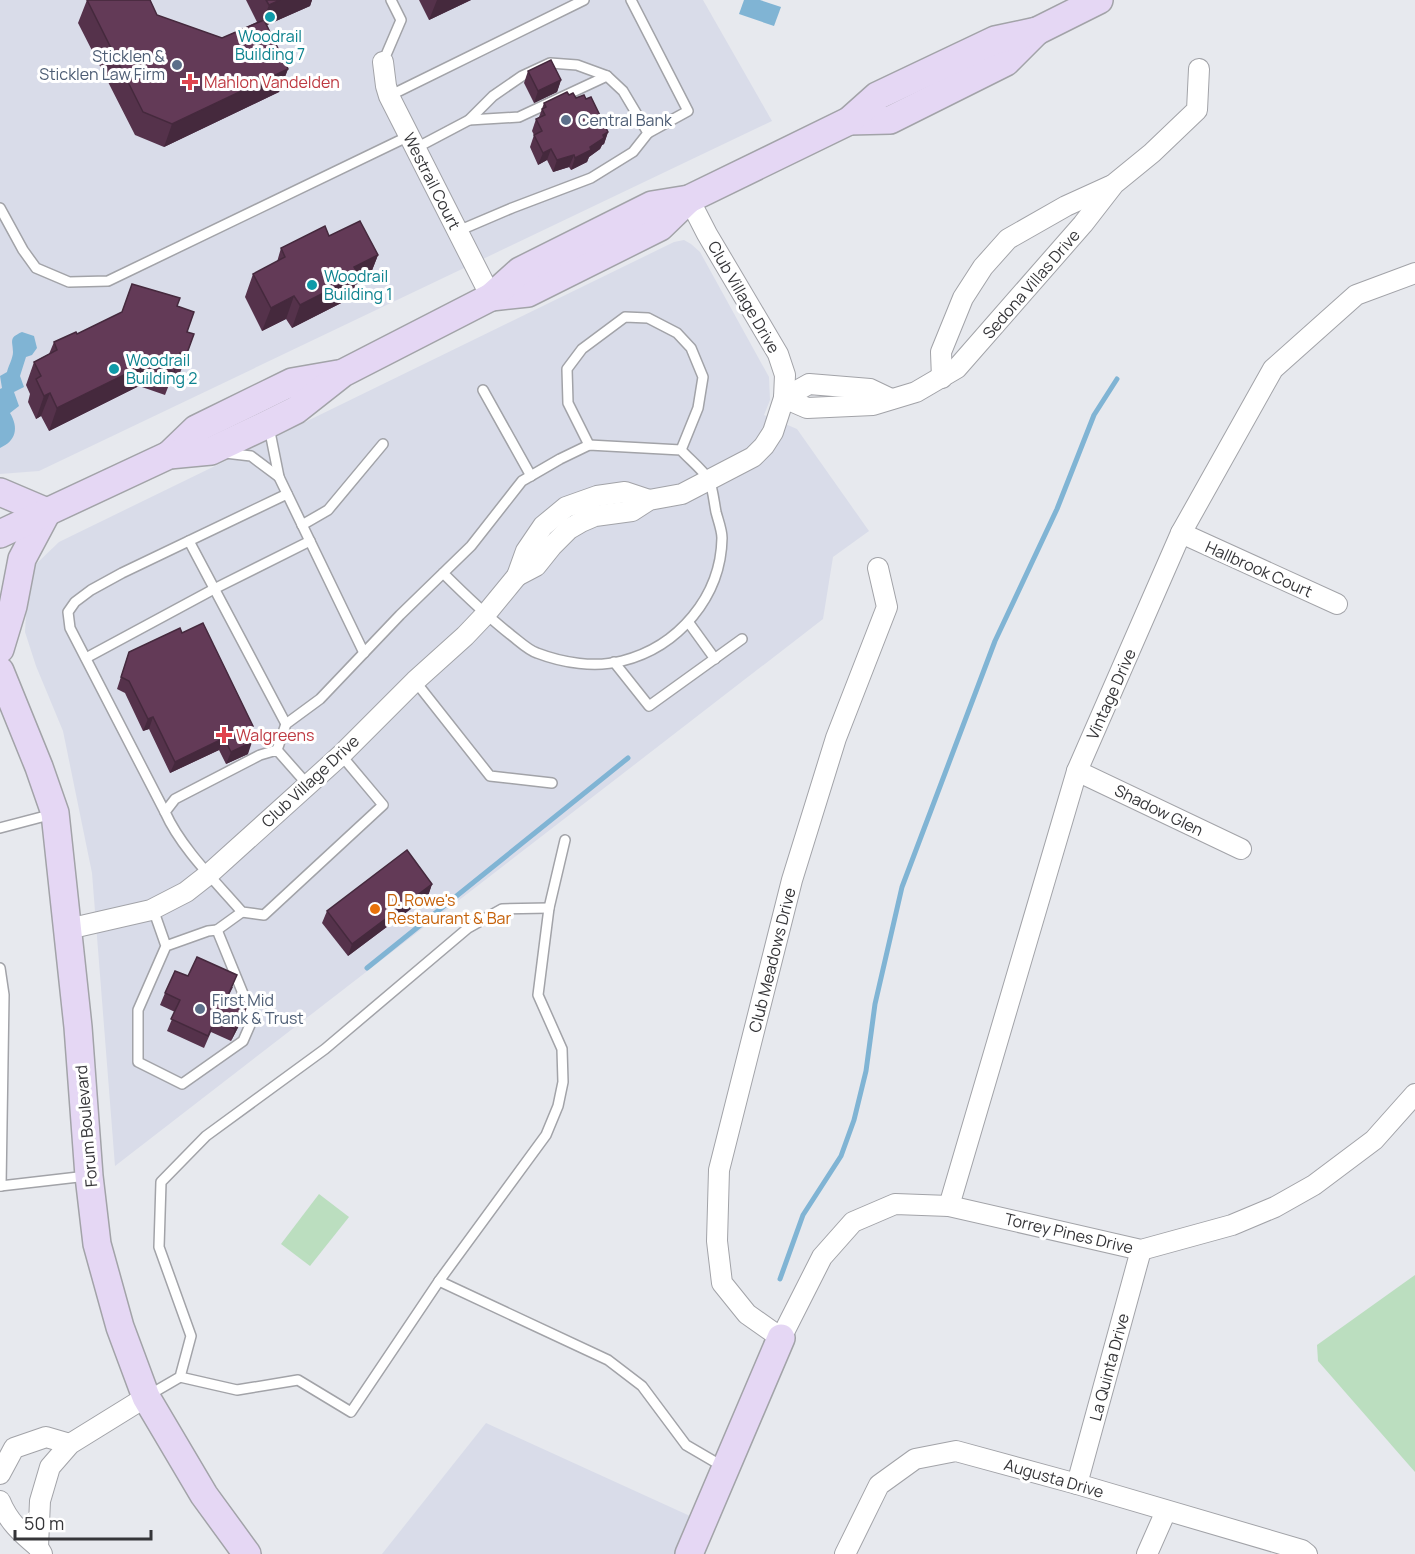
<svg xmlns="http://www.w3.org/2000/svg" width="1415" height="1554" viewBox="0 0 1415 1554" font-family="Manrope,sans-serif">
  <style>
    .built { fill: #d9dce9 }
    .green { fill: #bbdebf }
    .water { fill: #80b4d4 }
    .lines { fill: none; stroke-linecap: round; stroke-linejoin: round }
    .stream { stroke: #80b4d4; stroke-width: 5 }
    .lane-casing { stroke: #a2a3a8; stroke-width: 12 }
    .street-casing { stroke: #a2a3a8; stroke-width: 22 }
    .secondary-casing { stroke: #a2a3a8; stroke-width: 30 }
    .lane { stroke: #fff; stroke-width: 9 }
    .street { stroke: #fff; stroke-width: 20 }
    .secondary { stroke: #e5d7f4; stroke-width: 27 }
    .wall { fill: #55324b }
    .shaded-wall { fill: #45293d }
    .building { fill: #633a57; stroke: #45293d; stroke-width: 1.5 }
    .culture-dot { fill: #0f9aa8; stroke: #fff; stroke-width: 2 }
    .service-dot { fill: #5c6f8a; stroke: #fff; stroke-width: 2 }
    .health-dot { fill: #e0444e; stroke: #fff; stroke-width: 2 }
    .food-dot { fill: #e8710a; stroke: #fff; stroke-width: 2 }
    .labels { text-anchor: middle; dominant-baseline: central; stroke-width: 6; stroke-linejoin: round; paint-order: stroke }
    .culture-label { font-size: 16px; fill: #0d838f; stroke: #fff; text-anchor: start }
    .service-label { font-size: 16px; fill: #4e5e75; stroke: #fff; text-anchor: start }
    .health-label { font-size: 16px; fill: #be3a42; stroke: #fff; text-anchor: start }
    .street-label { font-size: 16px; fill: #353538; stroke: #fff }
    .food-label { font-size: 16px; fill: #c56008; stroke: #fff; text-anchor: start }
  </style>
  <rect width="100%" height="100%" fill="#e7e9ee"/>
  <g class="built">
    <path d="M0,0H703L772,121L39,471L0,474Z"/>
    <path d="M684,240L691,244L700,252L769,377L770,400L764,415L797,429L869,531L833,557L823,619L115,1166L92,873L63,731L36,666L25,632L28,579L34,566L59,542L674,242Z"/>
    <path d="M486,1423L690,1516L675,1554H382Z"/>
  </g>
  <g class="green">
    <path d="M319,1194L349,1217L310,1266L281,1244Z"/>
    <path d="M1415,1275V1472L1318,1361L1317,1345Z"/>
  </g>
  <g class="water">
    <path d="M744,0H760L781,7L774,26L739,14Z"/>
    <path d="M22,332L34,336L37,348L32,355L26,357L20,376L24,387L14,392L19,406L10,413C19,428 16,441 0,448V389L2,388L0,376L7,372C8,367 13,358 13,352C13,341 8,338 22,332Z"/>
  </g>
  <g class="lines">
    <g class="stream">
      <path d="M367,968L628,758"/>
      <path d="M780,1279L803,1215L841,1156L854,1120L866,1071L875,1004L902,887L995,641L1057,509L1094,415L1117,379"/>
    </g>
    <g class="lane-casing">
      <g id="lane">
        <path d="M631,0L688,111L648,133"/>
        <path d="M383,62L401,20L391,0"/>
        <path d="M389,96L584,0"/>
        <path d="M469,120L519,117L607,76"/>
        <path d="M416,148L469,120L493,96L522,76L550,63L577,65L607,76L623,91L648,133L633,152L591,178L512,208L458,231"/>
        <path d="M0,208L23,250L36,268L69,282L108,281L409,136"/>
        <path d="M483,390L531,476"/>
        <path d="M269,427L279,477L364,653"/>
        <path d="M589,445L568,403L567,369L582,349L625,317L648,318L677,333L691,348L703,377L698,408L681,450"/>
        <path d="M225,453L251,456L279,477"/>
        <path d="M302,525L328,510L383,444"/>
        <path d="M189,541L286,724"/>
        <path d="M689,623L715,659"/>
        <path d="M86,658L214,589L310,541"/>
        <path d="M614,662L649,706L742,639"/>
        <path d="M415,681L490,776L552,783"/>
        <path d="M277,750L286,724L320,699L400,615L471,546L522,481L560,459L589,445L681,450C689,459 703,470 709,480C713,489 714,502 716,512C718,520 722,530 722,538C721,597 678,647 622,661C595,668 563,663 537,653C528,650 519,641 511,635C487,616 465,595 443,573"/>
        <path d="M307,784L277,750L260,755L175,799L165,812C181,848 216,882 242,912L264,915L383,805L341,755"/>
        <path d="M165,812L70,628L68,612L75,602L91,590L122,573L287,494"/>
        <path d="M0,828L53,814"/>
        <path d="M153,909L166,946L138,1010V1062L182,1084L243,1041L253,1018L217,930L208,931L166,946"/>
        <path d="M217,930L242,912"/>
        <path d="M0,968L4,995L1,1186"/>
        <path d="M0,1186L87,1176"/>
        <path d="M439,1281L608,1360L642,1386L686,1445L722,1466"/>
        <path d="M180,1377L237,1390L298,1380L351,1412L439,1281L546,1135L558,1106L563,1082L562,1049L538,995L549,908L565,840"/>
        <path d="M149,1395L180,1377L191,1336L159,1247L161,1182L206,1136L325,1049L468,928L502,909L549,908"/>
      </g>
    </g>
    <g class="street-casing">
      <g id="street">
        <path d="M383,62L386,86L389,96L491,297"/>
        <path d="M942,378L941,352L963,298L983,267L1008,239L1066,206L1110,186"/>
        <path d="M784,398L807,408L873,405L916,392L957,368L1083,224L1114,184L1152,153L1197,110L1199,69"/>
        <path d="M784,398L809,384L870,389L891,399"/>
        <path d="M1181,533L1337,604"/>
        <path d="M878,568L887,607L836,738L792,880L719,1170L717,1241L722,1283L747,1314L781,1338L822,1257L853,1222L895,1204L949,1206L1141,1250L1232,1225L1275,1207L1314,1185L1374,1140L1415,1094"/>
        <path d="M517,576L536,566L552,546L569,529L581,522L595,516L632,511L649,500L682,494L753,457L764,446L773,432L784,398L785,375L778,354L707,234L689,199"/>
        <path d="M1077,771L1241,849"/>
        <path d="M68,929L151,910L186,892L209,874L341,755L415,681L465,636L485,615L517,576L526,551L543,526L566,507L597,496L625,492L649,500"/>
        <path d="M949,1206L1077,771L1181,533L1273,369L1356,295L1415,273"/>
        <path d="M0,1474L14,1448L46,1437L70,1444"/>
        <path d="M1077,1484L1141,1250"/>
        <path d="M0,1501C8,1521 21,1533 38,1547"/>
        <path d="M42,1554L38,1547L40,1501L50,1467L70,1444L146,1397"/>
        <path d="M845,1554L879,1485L915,1459L956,1451L1077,1484L1302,1550L1307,1554"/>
        <path d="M1147,1554L1166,1511"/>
      </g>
    </g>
    <g class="secondary-casing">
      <g id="secondary">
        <path d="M849,121L890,120L1006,62L1037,31"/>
        <path d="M491,297L528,293L660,227L689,199"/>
        <path d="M169,455L196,429L292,382L338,374"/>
        <path d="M0,492L47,512L22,559L13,606L0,649"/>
        <path d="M0,534L169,455L211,451L268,424L296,410L343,373L491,297L520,271L652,205L689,199L849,121L877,96L995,40L1037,31L1099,0"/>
        <path d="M0,671L39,767L55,813L78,1027L89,1176L97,1244L120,1327L146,1397L204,1495L247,1554"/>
        <path d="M689,1554L781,1338"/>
      </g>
    </g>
    <use href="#lane" class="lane"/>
    <use href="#street" class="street"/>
    <use href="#secondary" class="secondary"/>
  </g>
  <g class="wall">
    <path d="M87,0L157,15L222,38L257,22L246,0H312L310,6L267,25L288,69L279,92L164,147L135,135L78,23Z"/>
    <path d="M419,0H471L429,20Z"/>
    <path d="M528,71L561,80L557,92L534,103L524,83Z"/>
    <path d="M569,95L576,98L608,132L604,144L602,145L600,149L589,157L587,162L571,170L569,167L553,172L547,160L538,165L530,147L534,135L532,131L536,119L539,117L544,103Z"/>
    <path d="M329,236L378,255L369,278L355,285L351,298L292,328L286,319L262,331L245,297L253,274L277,262L281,248Z"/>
    <path d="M132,284L177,306L187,332L186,356L178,379L172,377L165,395L139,386L49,431L41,416L36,419L28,402L30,394L26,385L34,362L49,354L54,342L77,334L122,312Z"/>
    <path d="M182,633L253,726L249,735L248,754L226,764L219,750L170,773L149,729L143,731L125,693L117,689L129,652Z"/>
    <path d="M432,884L428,896L348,956L322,923L327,911Z"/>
    <path d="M188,976L233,987L229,995L244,1016L231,1041L211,1032L204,1048L167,1031L175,1012L160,1005L165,993Z"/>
  </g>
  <g class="shaded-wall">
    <path d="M280,0H312L310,6L260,28L269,5Z"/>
    <path d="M437,0H471L429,20Z"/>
    <path d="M288,69L279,92L164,147L172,124Z"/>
    <path d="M561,80L557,92L534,103L538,91Z"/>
    <path d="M608,132L604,144L602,145L600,149L589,157L587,162L571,170L575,158L590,147L603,135Z"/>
    <path d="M551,149L547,160L538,165L543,153Z"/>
    <path d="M574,155L569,167L553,172L557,160Z"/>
    <path d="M378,255L369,278L355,285L351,298L292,328L300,305L354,267Z"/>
    <path d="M294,296L286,319L262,331L271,308Z"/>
    <path d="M148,363L139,386L49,431L57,408Z"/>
    <path d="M50,393L41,416L36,419L44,396Z"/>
    <path d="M153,717L149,729L143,731L148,719Z"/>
    <path d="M253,726L248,738L246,729Z"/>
    <path d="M224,738L219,750L170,773L175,762Z"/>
    <path d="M252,742L248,754L226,764L231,752Z"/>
    <path d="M432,884L428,896L348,956L352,944Z"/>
    <path d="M248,1004L244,1016L231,1041L235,1029Z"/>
  </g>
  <g class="building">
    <path d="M87,0H150L157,15L222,38L264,20L288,69L172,124L143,112Z"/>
    <path d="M266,0H280L269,5Z"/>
    <path d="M551,60L561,80L538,91L528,71Z"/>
    <path d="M567,92L569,95L573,93L576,98L584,95L586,99L591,97L608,132L603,135L604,138L590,147L591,150L575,158L574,155L557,160L551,149L543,153L534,135L542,131L536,119L545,115L542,109L546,107L544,103Z"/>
    <path d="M360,221L378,255L354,267L359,275L300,305L294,296L271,308L253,274L285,257L281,248L325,226L329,236Z"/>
    <path d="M132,284L180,298L177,306L194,312L187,332L194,334L186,356L180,353L174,372L148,363L57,408L50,393L44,396L36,379L41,376L34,362L57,350L54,342L76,332L77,334L122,312Z"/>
    <path d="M203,623L253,726L246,729L252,742L231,752L224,738L175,762L153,717L148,719L129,681L121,677L129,652L180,628L182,633Z"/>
    <path d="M407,850L432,884L352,944L327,911Z"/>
    <path d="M197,957L237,975L228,995L248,1004L235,1029L215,1020L208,1036L171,1019L180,1000L165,993L175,971L188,976Z"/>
  </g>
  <g class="culture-dot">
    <circle cx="270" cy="17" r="6"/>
    <circle cx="312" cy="285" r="6"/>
    <circle cx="114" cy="369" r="6"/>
  </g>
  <g class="service-dot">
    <circle cx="177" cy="65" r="6"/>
    <circle cx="566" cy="120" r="6"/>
    <circle cx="200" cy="1009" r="6"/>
  </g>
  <g class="health-dot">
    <path d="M187 73h6v6h6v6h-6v6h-6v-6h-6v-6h6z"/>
    <path d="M221 726h6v6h6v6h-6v6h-6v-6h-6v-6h6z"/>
  </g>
  <circle class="food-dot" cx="375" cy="909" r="6"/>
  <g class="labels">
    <g class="culture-label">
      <text x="270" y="36" text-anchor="middle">Woodrail<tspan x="270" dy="18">Building 7</tspan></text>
      <text x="324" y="276">Woodrail<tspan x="324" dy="18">Building 1</tspan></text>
      <text x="126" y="360">Woodrail<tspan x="126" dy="18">Building 2</tspan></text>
    </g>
    <g class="service-label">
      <text x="165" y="56" text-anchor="end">Sticklen &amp;<tspan x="165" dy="18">Sticklen Law Firm</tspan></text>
      <text x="578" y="120">Central Bank</text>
      <text x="212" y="1000">First Mid<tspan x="212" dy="18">Bank &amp; Trust</tspan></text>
    </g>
    <g class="health-label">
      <text x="204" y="82">Mahlon Vandelden</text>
      <text x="236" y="735">Walgreens</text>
    </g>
    <g class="street-label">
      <text transform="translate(432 181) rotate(63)">Westrail Court</text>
      <text transform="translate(1031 284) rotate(-49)">Sedona Villas Drive</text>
      <text transform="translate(744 297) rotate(60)">Club Village Drive</text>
      <text transform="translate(1259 569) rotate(24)">Hallbrook Court</text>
      <text transform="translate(1111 694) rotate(-66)">Vintage Drive</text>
      <text transform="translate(310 781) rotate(-43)">Club Village Drive</text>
      <text transform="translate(1159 810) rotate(26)">Shadow Glen</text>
      <text transform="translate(772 960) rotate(-76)">Club Meadows Drive</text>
      <text transform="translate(86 1126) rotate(-95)">Forum Boulevard</text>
      <text transform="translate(1069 1233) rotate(13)">Torrey Pines Drive</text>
      <text transform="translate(1109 1367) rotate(-75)">La Quinta Drive</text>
      <text transform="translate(1054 1478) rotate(16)">Augusta Drive</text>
    </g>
    <g class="food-label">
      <text x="387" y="900">D. Rowe's<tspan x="387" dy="18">Restaurant &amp; Bar</tspan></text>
    </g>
  </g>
  <path d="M15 1530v9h136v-9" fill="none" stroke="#353538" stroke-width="3"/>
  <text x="24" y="1530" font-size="18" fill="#353538" stroke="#ffffff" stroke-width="4.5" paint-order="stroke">50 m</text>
</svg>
